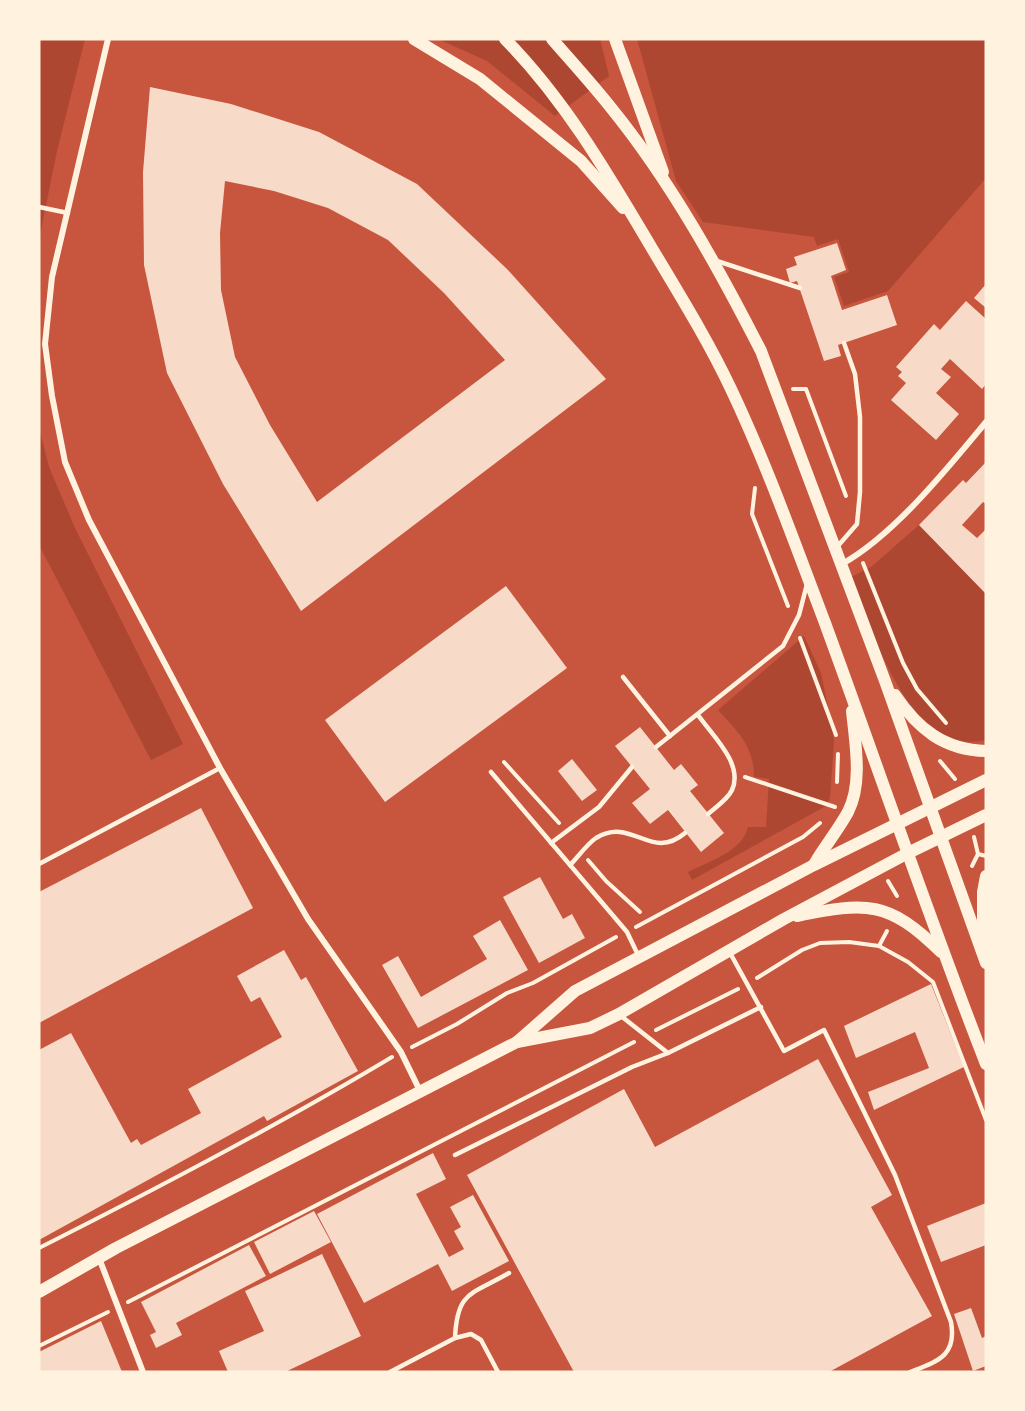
<svg xmlns="http://www.w3.org/2000/svg" width="1025" height="1411" viewBox="0 0 1025 1411" font-family="Bitter,serif">
  <style>
    .green { fill: #ae4732 }
    .building { fill: #f7dbc8; fill-rule: evenodd }
    .lines { fill: none; stroke-linecap: round; stroke-linejoin: round }
    .path { stroke: #fff3e0; stroke-width: 4 }
    .service { stroke: #fff3e0; stroke-width: 4.5 }
    .minor { stroke: #fff3e0; stroke-width: 6 }
    .secondary { stroke: #fff3e0; stroke-width: 12 }
  </style>
  <rect width="100%" height="100%" fill="#c8553d"/>
  <g class="green">
    <path d="M39,39H85L57,151L39,240Z"/>
    <path d="M438,39H600L609,76L555,116L487,61Z"/>
    <path d="M637,39H986V178L888,291L844,306L834,277L849,272L838,239L817,246L814,237L703,222L676,181Z"/>
    <path d="M39,428L49,467L75,528L183,744L151,760L39,545Z"/>
    <path d="M919,525L986,594V740C910,759 872,630 851,577L871,567Z"/>
    <path d="M804,636L821,673L829,712L834,741L830,798L826,806L692,880L688,872C709,861 742,852 748,827H766L769,779L754,777C754,746 738,732 718,710Z"/>
  </g>
  <g class="building">
    <path d="M150,87L231,104L319,132L417,184L507,269L606,379L301,611L223,484L167,373L144,265L143,172ZM225,181L274,191L328,208L388,240L444,293L505,360L317,502L270,425L235,357L221,290L220,233Z"/>
    <path d="M837,243L846,270L831,276L842,310L887,295L897,325L838,345L841,356L824,361L797,281L790,283L786,269L797,265L794,257Z"/>
    <path d="M986,284V308L974,298Z"/>
    <path d="M966,301L986,319V384L982,389L950,359L941,369L951,377L936,393L959,414L936,440L891,400L906,383L898,376L902,372L896,367L934,324L940,330Z"/>
    <path d="M986,462V504L983,502L962,525L977,538L986,529V594L919,525L963,480L966,483Z"/>
    <path d="M506,586L567,668L385,802L325,720Z"/>
    <path d="M640,727L674,770L681,764L698,785L690,791L724,833L701,852L668,810L650,824L632,803L650,789L615,746Z"/>
    <path d="M572,759L597,790L582,801L558,771Z"/>
    <path d="M201,808L253,908L39,1023V892Z"/>
    <path d="M540,877L563,919L572,914L585,938L539,963L503,897Z"/>
    <path d="M500,920L528,970L418,1028L382,965L398,956L421,997L487,959L473,936Z"/>
    <path d="M284,950L301,980L306,977L358,1071L267,1121L264,1116L39,1240V1050L71,1033L131,1143L137,1139L141,1145L201,1113L188,1089L282,1037L260,997L251,1002L237,976Z"/>
    <path d="M931,984L964,1067L874,1110L868,1092L929,1068L915,1032L856,1058L844,1026Z"/>
    <path d="M818,1059L892,1195L871,1207L932,1316L829,1372H574L467,1175L624,1089L655,1147Z"/>
    <path d="M433,1153L446,1179L416,1194L449,1257L464,1249L454,1231L461,1227L450,1207L473,1195L509,1261L452,1291L438,1264L364,1303L317,1214Z"/>
    <path d="M986,1203V1245L941,1262L927,1226Z"/>
    <path d="M314,1211L331,1242L270,1274L254,1242Z"/>
    <path d="M249,1245L266,1276L176,1323L182,1335L156,1348L150,1335L156,1332L141,1302Z"/>
    <path d="M322,1254L361,1336L285,1372H228L219,1351L264,1331L245,1291Z"/>
    <path d="M971,1308L982,1338L986,1336V1366L973,1371L954,1314Z"/>
    <path d="M101,1321L122,1372H39V1352Z"/>
  </g>
  <g class="lines">
    <g class="path">
      <path d="M793,389H806L846,496"/>
      <path d="M755,488L752,514L788,606"/>
      <path d="M863,563L903,663L917,689L946,723"/>
      <path d="M800,638L836,735"/>
      <path d="M940,761L955,779"/>
      <path d="M504,762L559,823"/>
      <path d="M745,777L835,807"/>
      <path d="M837,782L838,754"/>
      <path d="M974,837L978,854"/>
      <path d="M588,860L606,881L640,912"/>
      <path d="M972,866L978,854L986,856"/>
      <path d="M888,881L897,896"/>
      <path d="M636,927L803,837L820,823"/>
      <path d="M879,946L887,931"/>
      <path d="M757,978L802,950L820,943L849,942L879,946L908,962L933,982L986,1120"/>
      <path d="M656,1030L738,989"/>
      <path d="M412,1047L457,1024L507,993L533,983L616,937"/>
      <path d="M39,1248C158,1188 277,1126 392,1057"/>
      <path d="M128,1302L634,1042"/>
      <path d="M39,1346L108,1312"/>
    </g>
    <g class="service">
      <path d="M39,207L68,213"/>
      <path d="M714,260L800,288"/>
      <path d="M837,547L857,524L860,492V417L855,374L844,343"/>
      <path d="M623,677L670,736"/>
      <path d="M698,715C712,735 744,764 732,790C728,799 716,807 708,814"/>
      <path d="M656,747L783,646L799,615L807,584"/>
      <path d="M491,772L627,932L638,955"/>
      <path d="M551,843L599,807L632,767"/>
      <path d="M39,864L220,768"/>
      <path d="M570,865C578,857 587,844 596,838C632,816 651,862 685,833"/>
      <path d="M729,951L784,1051L824,1030L895,1175L951,1322C957,1356 938,1361 910,1372"/>
      <path d="M621,1016L668,1053L761,1007"/>
      <path d="M455,1155L632,1067L668,1053"/>
      <path d="M455,1338C457,1291 471,1295 509,1273"/>
      <path d="M390,1372L455,1338L471,1334L481,1340L498,1372"/>
    </g>
    <g class="minor">
      <path d="M108,39L52,277L45,344L52,396L65,462L89,520L220,768L308,919L401,1052L421,1093"/>
      <path d="M842,564C894,535 947,469 986,422"/>
      <path d="M99,1258L143,1372"/>
    </g>
    <g class="secondary">
      <path d="M414,39L480,79L581,161L623,208"/>
      <path d="M505,39C563,98 605,169 647,240C676,289 707,338 731,389C767,465 795,544 825,623C879,770 929,918 986,1064"/>
      <path d="M552,39C572,62 593,85 612,109C671,182 718,267 761,351L885,681L986,963"/>
      <path d="M615,39L663,172"/>
      <path d="M895,695C918,729 944,750 986,751"/>
      <path d="M815,863C825,846 838,830 848,812C863,783 855,742 852,711"/>
      <path d="M797,916C867,902 888,900 941,952"/>
      <path d="M983,946V892L986,876"/>
      <path d="M517,1042L590,1028L619,1014L784,919L908,853L986,815"/>
      <path d="M39,1292L116,1248L517,1042L575,991L814,865L986,780"/>
    </g>
  </g>
  <rect width="1025" height="1411" fill="none" stroke="#fff3e0" stroke-width="81"/>
</svg>
